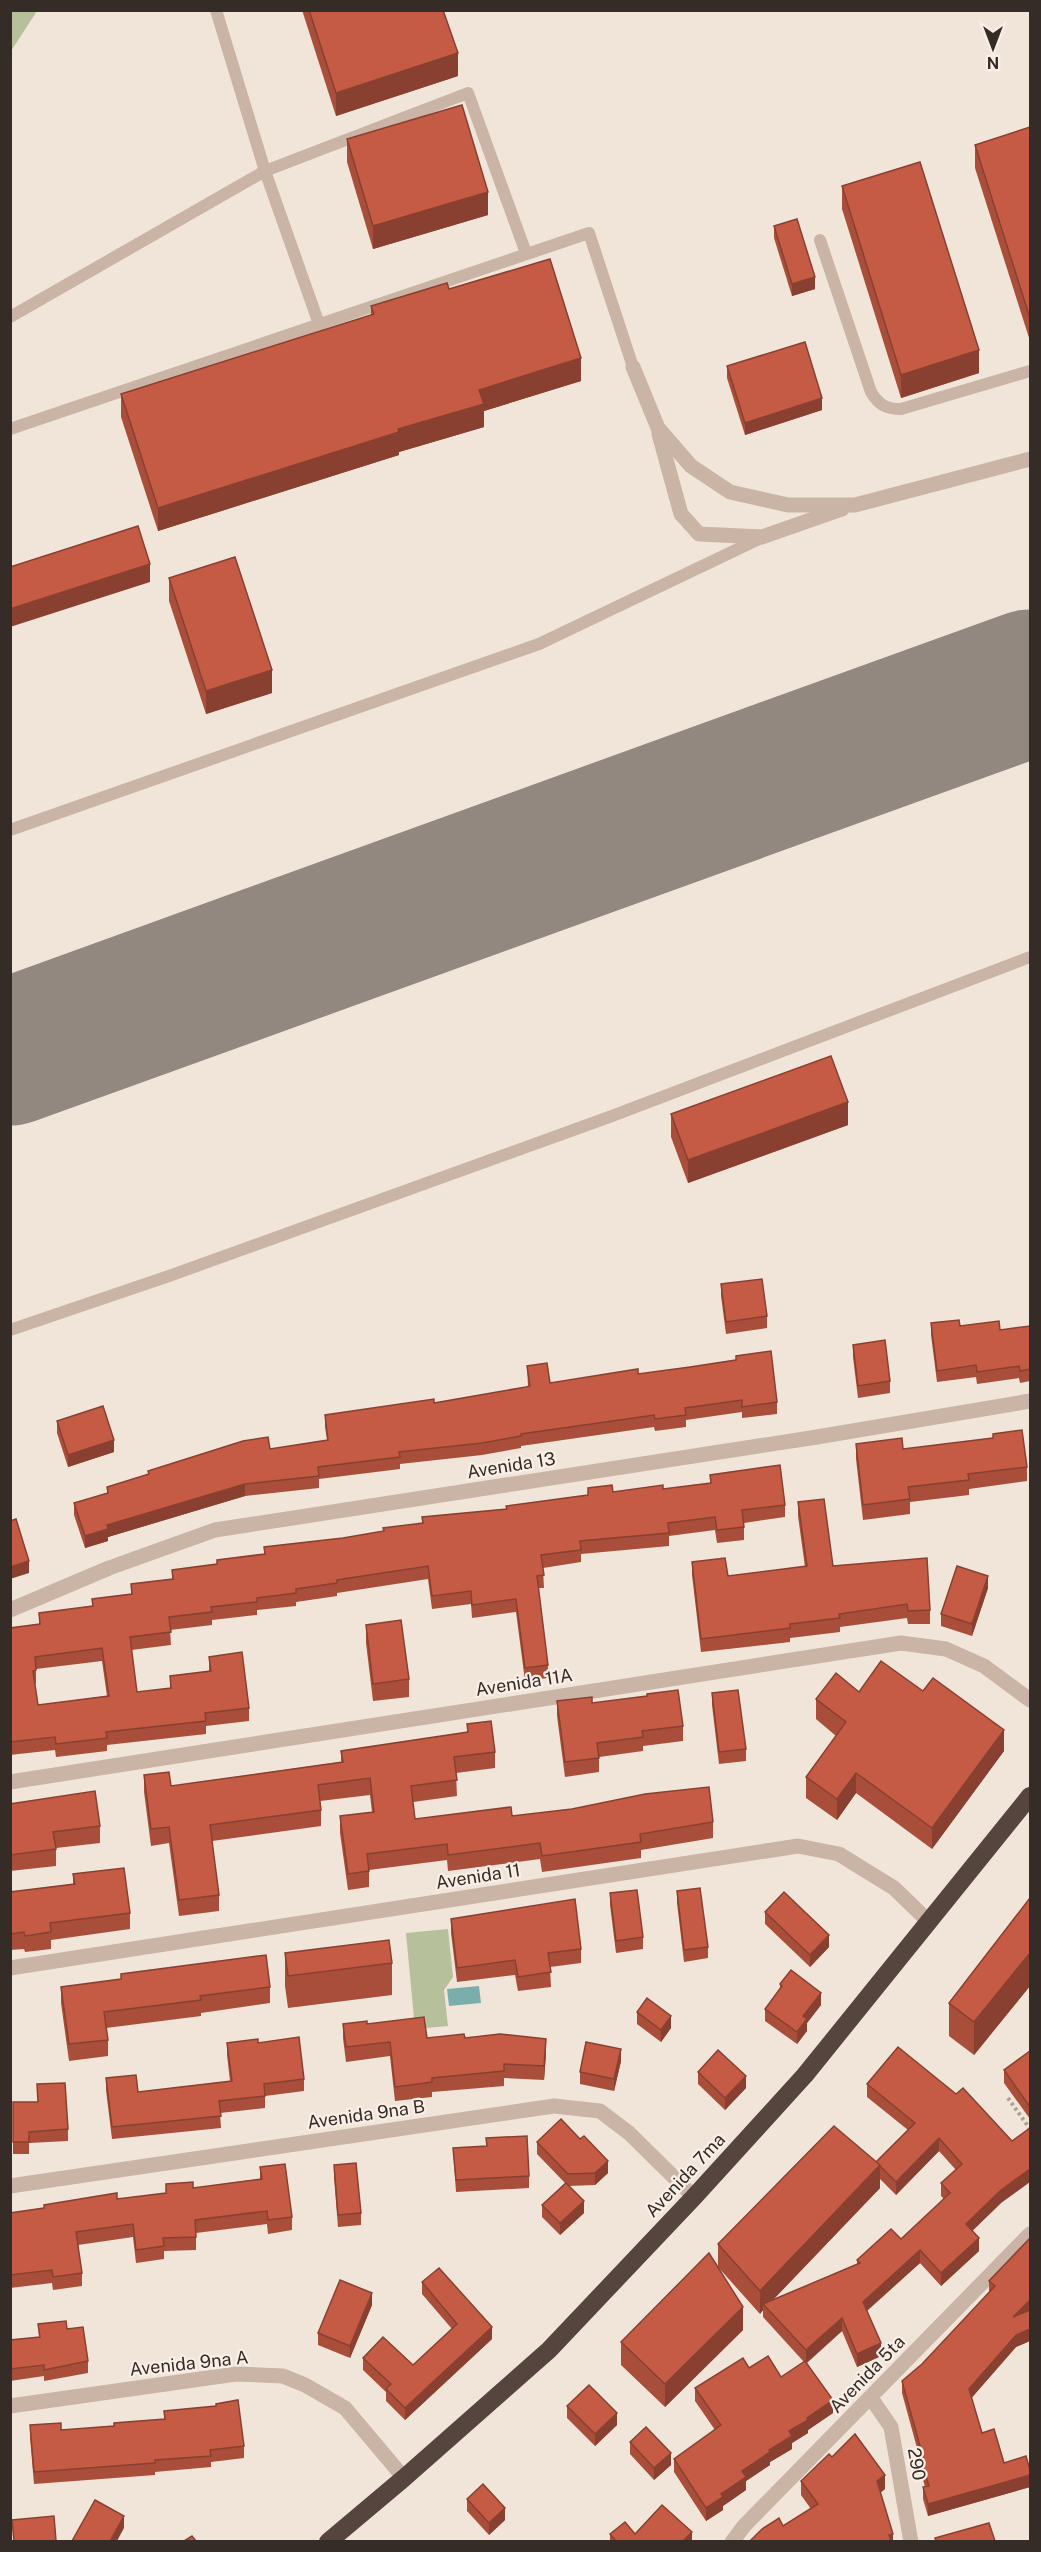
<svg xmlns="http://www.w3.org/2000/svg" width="1041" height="2552" viewBox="0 0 1041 2552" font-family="'Public Sans',sans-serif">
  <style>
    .green { fill: #b6c09a }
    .water { fill: #79aead }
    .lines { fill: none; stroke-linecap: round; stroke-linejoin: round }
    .runway { stroke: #938880; stroke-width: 147 }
    .path { stroke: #b59e91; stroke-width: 4; stroke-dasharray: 3 3; stroke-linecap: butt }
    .lane { stroke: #c9b4a6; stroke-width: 12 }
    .street { stroke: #c9b4a6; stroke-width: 15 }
    .highway { stroke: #56443e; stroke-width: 18 }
    .wall { fill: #a94e3a; fill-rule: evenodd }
    .shaded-wall { fill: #8a4030 }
    .building { fill: #c55b44; stroke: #8a4030; stroke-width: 1.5; fill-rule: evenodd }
    .labels { text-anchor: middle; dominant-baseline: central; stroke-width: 4.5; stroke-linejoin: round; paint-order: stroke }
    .street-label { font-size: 18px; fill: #352b27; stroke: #f9efe6 }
  </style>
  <rect width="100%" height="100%" fill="#f1e5da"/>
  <g class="green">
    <path d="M11,10L37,11L11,51L10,11Z"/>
    <path d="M448,1929L453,1977L444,1990L448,2026L415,2029L406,1933Z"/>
  </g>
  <path class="water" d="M479,1986L481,2003L449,2006L447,1989Z"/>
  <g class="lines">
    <path class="runway" d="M10,1052L1030,683"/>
    <path class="path" d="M1008,2098L1030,2129"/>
    <g class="lane">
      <path d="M216,10L265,171L319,324"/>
      <path d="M820,240L871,392C879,405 886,409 901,409L1030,371"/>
      <path d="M10,317L265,171L468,93L526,253"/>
      <path d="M10,429L589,233L633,367"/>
      <path d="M10,830L539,644L761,538"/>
      <path d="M10,1330L169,1276L612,1116L1030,957"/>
    </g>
    <g class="street">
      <path d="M633,367L658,428L691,466L730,492L788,505H855L1030,459"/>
      <path d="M659,434L681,514L699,534L762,537L842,509"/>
      <path d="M10,1610L109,1568L215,1530L817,1437L1030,1401"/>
      <path d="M10,1782L901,1643L946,1649L984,1666L1030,1700"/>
      <path d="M10,1968L798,1846L839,1854L894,1888L929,1922"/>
      <path d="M10,2186L554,2106L600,2111L629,2133L694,2197"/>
      <path d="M871,2398L891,2427L911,2542"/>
      <path d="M10,2406L236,2374L283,2376L305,2385L345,2408L404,2478"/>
      <path d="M732,2542L744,2526L1030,2234"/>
    </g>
    <path class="highway" d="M328,2542L404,2478L549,2350L694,2197L805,2075L1030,1796"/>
  </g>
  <g class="wall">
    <path d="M302,10H443L458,76L336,116Z"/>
    <path d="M1030,127V341L975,168V145Z"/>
    <path d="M347,139L488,215L373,249L347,162Z"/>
    <path d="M842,186L979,373L901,398L842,209Z"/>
    <path d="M774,226L815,289L792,296L774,238Z"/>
    <path d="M449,289L581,381L484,411V427L399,452V455L158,531L121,417V394L371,315V306Z"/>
    <path d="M727,366L822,410L745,435L727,378Z"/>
    <path d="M169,578L272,693L206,714L169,601Z"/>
    <path d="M671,1114L848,1125L688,1183L671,1137Z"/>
    <path d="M721,1284L767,1316V1328L726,1334L721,1296Z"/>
    <path d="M931,1323L1000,1330L1030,1326V1381L1020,1383L1019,1378L977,1384L976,1377L937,1382L931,1335Z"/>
    <path d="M853,1345L890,1381V1393L858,1398L853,1357Z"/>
    <path d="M527,1366L550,1383L638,1374L777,1402V1414L742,1418V1412L686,1420V1427L655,1431L654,1427L521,1446V1448L482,1455L400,1464V1469L319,1479V1488L245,1496L108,1537V1541L85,1548L74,1515V1503L107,1493V1487L148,1475V1471L270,1449L327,1440L325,1427V1415L434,1403L526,1387L528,1386Z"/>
    <path d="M57,1421L114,1452L68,1467L57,1433Z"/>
    <path d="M856,1444L903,1449L1027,1467V1481L969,1489V1495L910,1502V1514L863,1520L856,1459Z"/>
    <path d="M710,1475L785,1505V1517L744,1523V1540L717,1543L715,1530L669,1536V1546L581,1554V1562L543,1568L544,1588H538L548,1665V1678L525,1681L516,1612L472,1618L471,1604L432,1609L428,1579L337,1593V1596L296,1602V1606L257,1610V1615L212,1620V1625L170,1630L171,1645L131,1650L137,1692L170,1688V1676L209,1671V1657L249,1708V1721L206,1726V1734L107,1745V1751L56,1757L55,1750L10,1755V1628L39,1624V1613L92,1607V1599L131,1594V1584L172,1579V1570L217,1564V1560L264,1554V1547L343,1538L383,1531L422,1523V1517L506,1509L588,1495V1488L613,1492L663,1489L710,1483ZM102,1661L107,1696L38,1705L35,1684L36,1683V1669Z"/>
    <path d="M798,1502L833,1566L930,1610V1624H908L907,1618L840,1627V1632L790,1638V1642L701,1652L692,1575V1562L728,1576L805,1567L798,1516Z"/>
    <path d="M988,1588L972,1636L941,1626V1614Z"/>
    <path d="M366,1625L409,1679V1697L373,1701L366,1643Z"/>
    <path d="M859,1692L1004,1751L932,1849L856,1793L837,1820L806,1798V1777L836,1736L816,1719V1699Z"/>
    <path d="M712,1693L746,1749V1761L719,1764L712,1705Z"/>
    <path d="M557,1701L592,1703L683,1726V1741L643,1746V1751L599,1757V1772L565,1777L557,1716Z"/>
    <path d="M467,1724L495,1752V1768L456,1773L457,1796L413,1802L415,1819L512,1816L713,1822V1838L641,1850V1858L542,1872L540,1859L448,1871L447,1860L369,1870V1887L348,1890L340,1833V1816L372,1812L370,1795L320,1801L321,1810V1826L212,1841L219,1895V1911L179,1916L169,1843L151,1846L144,1792V1775L171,1786L341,1762V1751L467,1732Z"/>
    <path d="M10,1804L100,1826V1843L56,1848V1866L10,1871Z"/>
    <path d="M73,1874L130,1913V1929L51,1940V1949L25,1952L24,1949L10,1950V1892L73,1884Z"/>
    <path d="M677,1891L708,1947V1958L684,1962L677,1903Z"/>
    <path d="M610,1893L643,1937V1949L616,1953L610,1905Z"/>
    <path d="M1030,1898V1986L974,2055L949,2036V2003Z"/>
    <path d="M765,1912L829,1947L810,1967L765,1924Z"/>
    <path d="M451,1919L581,1949V1963L550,1967L551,1987L518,1991L515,1975L457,1982L451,1933Z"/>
    <path d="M285,1953L392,1963V1995L288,2008L285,1986Z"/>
    <path d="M121,1974L270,1987V2003L201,2013V2016L106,2028L108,2040V2056L69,2061L61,2003V1987L121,1980Z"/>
    <path d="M780,1984L821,2005L807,2023V2031L797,2044L765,2021V2009L780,1988Z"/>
    <path d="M637,2012L671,2028L661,2042L637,2024Z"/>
    <path d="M343,2024H367L427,2038H465L546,2053L544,2080L504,2078V2086L432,2092V2097L395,2101L390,2056L346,2062L343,2038Z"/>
    <path d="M227,2043H258L304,2079V2091L265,2096V2108L220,2113L221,2128L112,2139L106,2090V2078L138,2092L230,2081L227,2055Z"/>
    <path d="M898,2047L1001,2203L972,2231L979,2251L941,2286L920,2263L867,2311L881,2356L857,2367L842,2331L807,2363L833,2413L808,2430V2433L792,2443V2449L770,2462V2465L746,2481V2490L723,2506V2510L706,2521L674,2472V2459L715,2430L695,2401V2388L749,2368L781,2377L804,2362L763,2317V2310L760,2314L718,2267V2244L876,2162L908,2130L867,2097V2084ZM939,2151L956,2170L941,2183V2196L944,2199L901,2239L857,2260V2264L773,2300L880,2188V2179L896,2195Z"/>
    <path d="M1030,2051V2119L1004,2083V2070Z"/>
    <path d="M621,2061L614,2091L580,2084V2072Z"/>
    <path d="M698,2072L746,2088L725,2110L698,2084Z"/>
    <path d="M37,2084L68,2129V2141L29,2143V2154H13V2102H38Z"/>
    <path d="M537,2142L608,2173L595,2185L569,2186L584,2213L560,2235L542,2217V2205L565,2183L537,2154Z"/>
    <path d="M453,2148L529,2176V2188L456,2192Z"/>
    <path d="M334,2165L361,2213V2225L338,2227L334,2177Z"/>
    <path d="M260,2167L292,2217V2230L268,2234L267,2224L196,2233V2250L164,2251V2259L136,2263L133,2237L78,2245L82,2273V2286L53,2290L52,2283L10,2288V2213L166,2193V2184L193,2188L260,2179Z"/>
    <path d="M1030,2238V2341L1016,2347L971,2398L982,2433L1004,2463L1030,2470V2487L928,2516L923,2499V2487H925L920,2469V2459L902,2393V2381L922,2364L989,2293V2281Z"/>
    <path d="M422,2282L492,2339L405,2420L386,2401V2392L363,2370V2358L413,2365L452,2329L422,2294Z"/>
    <path d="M372,2305L350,2358L318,2345V2333Z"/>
    <path d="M38,2324L67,2329L88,2361V2373L44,2381V2376L10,2381V2340L39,2337Z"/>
    <path d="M743,2330L665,2407L621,2365V2342Z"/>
    <path d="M567,2406L617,2425L595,2446L567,2418Z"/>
    <path d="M164,2411L244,2446V2458L211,2462V2467L155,2472V2475L34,2484L30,2437V2425L61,2430L114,2426L164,2419Z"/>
    <path d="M630,2442L671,2465L654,2480L630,2454Z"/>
    <path d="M832,2457L885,2489L880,2493L893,2541L783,2526L811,2509L801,2495V2481Z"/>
    <path d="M467,2499L505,2520L489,2535L467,2511Z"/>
    <path d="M610,2534H635L692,2541H610Z"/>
  </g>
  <g class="shaded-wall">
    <path d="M458,53V76L336,116V93Z"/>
    <path d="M488,192V215L373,249V226Z"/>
    <path d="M815,277V289L792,296V284Z"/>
    <path d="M979,350V373L901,398V375Z"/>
    <path d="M581,358V381L484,411V427L399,452V455L158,531V508L398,429L479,390Z"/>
    <path d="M822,398V410L745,435V423Z"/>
    <path d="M150,564V582L10,627V609Z"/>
    <path d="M272,670V693L206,714V691Z"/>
    <path d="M848,1102V1125L688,1183V1160Z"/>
    <path d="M114,1440V1452L68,1467V1455Z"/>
    <path d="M245,1484V1496L108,1537V1541L85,1548V1536L107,1525Z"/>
    <path d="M29,1561V1573L10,1579V1567Z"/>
    <path d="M988,1576V1588L972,1636V1624Z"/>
    <path d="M1004,1730V1751L932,1849V1828Z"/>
    <path d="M856,1773V1793L837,1820V1799Z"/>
    <path d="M829,1935V1947L810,1967V1955Z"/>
    <path d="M1030,1953V1986L974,2055V2022Z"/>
    <path d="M821,1993V2005L807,2023V2031L797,2044V2032L803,2016Z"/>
    <path d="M671,2016V2028L661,2042V2030Z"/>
    <path d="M546,2039V2053L544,2080V2066Z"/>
    <path d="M621,2049V2061L614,2091V2079Z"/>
    <path d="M746,2076V2088L725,2110V2098Z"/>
    <path d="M939,2138V2151L896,2195V2182Z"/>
    <path d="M608,2161V2173L595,2185V2173Z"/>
    <path d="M880,2165V2188L766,2307L763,2304V2310L760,2314V2291Z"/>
    <path d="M1030,2169V2182L1001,2203L966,2237V2224L1001,2190Z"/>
    <path d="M584,2201V2213L560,2235V2223Z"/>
    <path d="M979,2238V2251L941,2286V2273Z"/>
    <path d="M920,2250V2263L863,2314V2302Z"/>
    <path d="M372,2293V2305L350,2358V2346Z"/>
    <path d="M1030,2300V2312L1013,2317Z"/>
    <path d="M743,2307V2330L665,2407V2384Z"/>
    <path d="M842,2318V2331L806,2363V2350Z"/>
    <path d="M492,2327V2339L405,2420V2408Z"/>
    <path d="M1030,2329V2341L1016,2347L969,2401V2389L1016,2335Z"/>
    <path d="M881,2343V2356L857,2367V2354Z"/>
    <path d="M833,2400V2413L808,2430V2433L792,2443V2449L770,2462V2465L746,2481V2490L723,2506V2510L706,2521V2508L721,2494L742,2471L769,2450L789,2431L807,2418Z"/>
    <path d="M617,2413V2425L595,2446V2434Z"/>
    <path d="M671,2453V2465L654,2480V2468Z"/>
    <path d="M885,2475V2489L877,2495V2481Z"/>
    <path d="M1030,2475V2487L928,2516V2504Z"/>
    <path d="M505,2508V2520L489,2535V2523Z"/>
    <path d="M124,2516V2528L117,2541H110Z"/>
    <path d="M692,2532V2541H683Z"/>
    <path d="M893,2534V2541H889V2535Z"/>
  </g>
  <g class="building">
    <path d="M309,10H443L458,53L336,93Z"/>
    <path d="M462,105L488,192L373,226L347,139Z"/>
    <path d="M1030,127V318L975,145Z"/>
    <path d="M920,162L979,350L901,375L842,186Z"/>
    <path d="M797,219L815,277L792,284L774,226Z"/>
    <path d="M550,259L581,358L479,390L484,404L398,429L399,432L158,508L121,394L374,314L371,306L447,283L449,289Z"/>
    <path d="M805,342L822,398L745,423L727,366Z"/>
    <path d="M138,526L150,564L10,609V567Z"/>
    <path d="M235,557L272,670L206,691L169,578Z"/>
    <path d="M831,1056L848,1102L688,1160L671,1114Z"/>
    <path d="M762,1279L767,1316L726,1322L721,1284Z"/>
    <path d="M959,1320L960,1326L999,1321L1000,1330L1030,1326V1369L1020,1371L1019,1366L977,1372L976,1365L937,1371L931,1323Z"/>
    <path d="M885,1340L890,1381L858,1386L853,1345Z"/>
    <path d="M771,1351L777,1402L742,1407V1400L685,1408L686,1415L655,1419L654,1415L521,1434V1436L482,1443L399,1452L400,1457L318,1467L319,1476L245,1484L107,1525L108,1529L85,1536L74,1503L108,1493L107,1487L149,1474L148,1471L243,1441L268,1437L270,1449L328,1440L325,1415L434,1399V1403L526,1387L530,1386L527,1366L547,1363L550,1383L638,1369V1374L690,1367L736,1360V1356Z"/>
    <path d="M103,1406L114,1440L68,1455L57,1421Z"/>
    <path d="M1022,1430L1027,1467L968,1474L969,1480L908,1487L910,1499L863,1505L856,1444L902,1438L903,1449L993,1438V1434Z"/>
    <path d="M780,1465L785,1505L742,1510L744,1527L717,1530L715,1517L668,1523L669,1533L580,1541L581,1550L541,1555L544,1575L537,1576L548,1665L525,1668L516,1599L472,1605L471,1591L432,1596L428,1566L337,1580V1583L296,1589V1593L257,1598V1602L211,1607L212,1612L169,1617L171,1632L130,1637L137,1692L171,1688L170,1676L211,1671L209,1657L242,1652L249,1708L205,1713L206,1721L106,1732L107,1738L56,1744L55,1737L10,1742V1628L40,1624L39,1613L93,1606L92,1599L132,1594L131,1584L173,1579L172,1570L217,1564V1560L265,1554L264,1547L343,1538L384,1531L383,1528L423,1523L422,1517L507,1509L506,1506L588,1495V1488L612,1485L613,1492L663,1485V1489L711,1483L710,1475ZM102,1648L109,1696L38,1705L33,1671L36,1670L35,1657Z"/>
    <path d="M824,1499L833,1566L927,1558L930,1610L908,1611L907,1604L839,1614L840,1618L790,1624V1628L701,1639L692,1562L725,1558L728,1576L807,1566L798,1502Z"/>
    <path d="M16,1519L29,1561L10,1567V1521Z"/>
    <path d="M957,1566L988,1576L972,1624L941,1614Z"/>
    <path d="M401,1620L409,1679L373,1684L366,1625Z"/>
    <path d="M881,1661L923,1691L933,1678L1004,1730L932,1828L856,1773L837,1799L806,1777L846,1722L816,1699L836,1673L859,1692Z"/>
    <path d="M678,1690L683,1726L642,1731L643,1737L597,1743L599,1758L565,1762L557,1701L592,1697V1703L647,1696V1694Z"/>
    <path d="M738,1690L746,1749L719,1752L712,1693Z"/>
    <path d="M491,1721L495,1752L454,1757L457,1780L411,1786L415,1819L511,1807L512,1816L572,1809L645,1794L709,1787L713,1822L640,1834L641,1842L542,1856L540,1843L448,1855L447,1844L367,1854L369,1871L348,1874L340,1816L374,1812L370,1778L318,1785L321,1810L210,1825L219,1895L179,1900L169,1827L151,1829L144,1775L169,1772L171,1786L343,1762L341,1751L468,1732L467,1724Z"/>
    <path d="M95,1791L100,1826L53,1832L56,1849L10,1855V1804Z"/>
    <path d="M124,1868L130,1913L50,1923L51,1932L25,1936L24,1932L10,1934V1892L75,1884L73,1874Z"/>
    <path d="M700,1888L708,1947L684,1950L677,1891Z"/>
    <path d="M637,1890L643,1937L616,1941L610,1893Z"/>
    <path d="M784,1892L829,1935L810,1955L765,1912Z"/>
    <path d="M1030,1898V1953L974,2022L949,2003Z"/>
    <path d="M575,1899L581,1949L548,1953L551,1972L518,1977L515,1960L457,1968L451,1919Z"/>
    <path d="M389,1940L392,1963L288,1976L285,1953Z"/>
    <path d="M266,1955L270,1987L200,1996L201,2000L104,2012L108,2040L69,2044L61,1987L121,1979V1974Z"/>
    <path d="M791,1970L821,1993L803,2016L807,2019L797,2032L765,2009L782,1986L780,1984Z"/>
    <path d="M647,1998L671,2016L661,2030L637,2012Z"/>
    <path d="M424,2017L427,2038L464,2034L465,2038L500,2034L546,2039L544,2066L504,2064V2071L432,2078V2082L395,2087L390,2042L346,2047L343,2024L367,2021V2024Z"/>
    <path d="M299,2037L304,2079L264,2084L265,2096L219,2101L221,2116L112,2127L106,2078L136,2075L138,2092L232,2081L227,2043L258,2039V2043Z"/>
    <path d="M586,2042L621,2049L614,2079L580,2072Z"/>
    <path d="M898,2047L956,2094L963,2088L1012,2141L1030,2128V2169L1001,2190L966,2224L979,2238L941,2273L920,2250L863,2302L881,2343L857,2354L842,2318L806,2350L763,2304L860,2263L857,2260L891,2229L901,2239L950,2193L941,2183L962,2164L939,2138L896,2182L876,2162L915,2123L867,2084Z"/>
    <path d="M718,2050L746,2076L725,2098L698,2072Z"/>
    <path d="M1030,2051V2107L1004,2070Z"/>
    <path d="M65,2083L68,2129L29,2132V2142H13V2102H38L37,2084Z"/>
    <path d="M561,2119L580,2139L584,2136L608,2161L595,2173L568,2174L537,2142Z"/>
    <path d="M834,2126L880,2165L760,2291L718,2244Z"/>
    <path d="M527,2136L529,2176L456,2180L453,2148L487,2146L486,2138Z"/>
    <path d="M356,2163L361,2213L338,2215L334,2165Z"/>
    <path d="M285,2164L292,2217L268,2220L267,2211L195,2220L196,2237L163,2238L164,2246L136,2250L133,2224L76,2232L82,2273L53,2277L52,2270L10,2275V2213L44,2208V2205L117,2193V2199L166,2193V2184L193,2182V2188L262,2179L260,2167Z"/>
    <path d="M566,2183L584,2201L560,2223L542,2205Z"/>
    <path d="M1030,2238V2300L1013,2317L1030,2310V2329L1016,2335L969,2389L982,2433L994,2429L1004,2463L1026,2456L1030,2470V2475L928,2504L923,2487L929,2486L920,2457H923L902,2381L922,2364L995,2286L989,2281Z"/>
    <path d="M709,2253L743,2307L665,2384L621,2342Z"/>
    <path d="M439,2268L492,2327L405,2408L386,2389L391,2384L363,2358L383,2337L413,2365L457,2324L422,2282Z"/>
    <path d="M340,2280L372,2293L350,2346L318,2333Z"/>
    <path d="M66,2321L67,2329L83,2327L88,2361L44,2370V2365L10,2369V2340L40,2337L38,2324Z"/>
    <path d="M768,2356L781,2377L805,2361L833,2400L807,2418L808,2420L789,2431L792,2436L769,2450L770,2452L742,2471L746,2477L721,2494L723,2497L706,2508L674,2459L721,2425L695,2388L743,2358L749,2368Z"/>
    <path d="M589,2385L617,2413L595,2434L567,2406Z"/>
    <path d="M238,2400L244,2446L210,2450L211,2456L155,2460V2463L34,2472L30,2425L61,2423V2430L114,2426V2423L165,2419L164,2411L216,2406V2404Z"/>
    <path d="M646,2427L671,2453L654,2468L630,2442Z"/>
    <path d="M855,2434L885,2475L877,2481L893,2534L889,2535L891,2541H750L762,2529L779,2518L783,2526L818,2504L801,2481L829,2454L832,2457Z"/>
    <path d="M483,2484L505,2508L489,2523L467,2499Z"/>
    <path d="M95,2500L124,2516L110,2541H72Z"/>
    <path d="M662,2505L692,2532L683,2541H616L610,2534L625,2522L635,2534Z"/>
    <path d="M54,2516L56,2541H14L12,2520Z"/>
    <path d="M989,2523L995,2541H936L935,2538Z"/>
    <path d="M192,2536L196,2541H184Z"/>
  </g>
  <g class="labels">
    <g class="street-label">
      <text transform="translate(511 1465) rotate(-9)">Avenida 13</text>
      <text transform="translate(524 1682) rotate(-9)">Avenida 11A</text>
      <text transform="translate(478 1876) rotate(-9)">Avenida 11</text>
      <text transform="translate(366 2114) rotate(-8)">Avenida 9na B</text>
      <text transform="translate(685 2175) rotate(-47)">Avenida 7ma</text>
      <text transform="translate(189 2363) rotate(-6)">Avenida 9na A</text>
      <text transform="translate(867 2374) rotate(-46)">Avenida 5ta</text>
      <text transform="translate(917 2464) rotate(80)">290</text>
    </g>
  </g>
  <rect width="1041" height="2552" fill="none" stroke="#352b27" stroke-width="24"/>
  <g transform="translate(993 48) rotate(180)" stroke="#f9efe6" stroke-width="4.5" paint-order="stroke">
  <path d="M0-4.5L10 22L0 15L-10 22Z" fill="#352b27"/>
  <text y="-9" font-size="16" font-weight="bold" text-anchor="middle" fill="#352b27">N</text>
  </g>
</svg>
